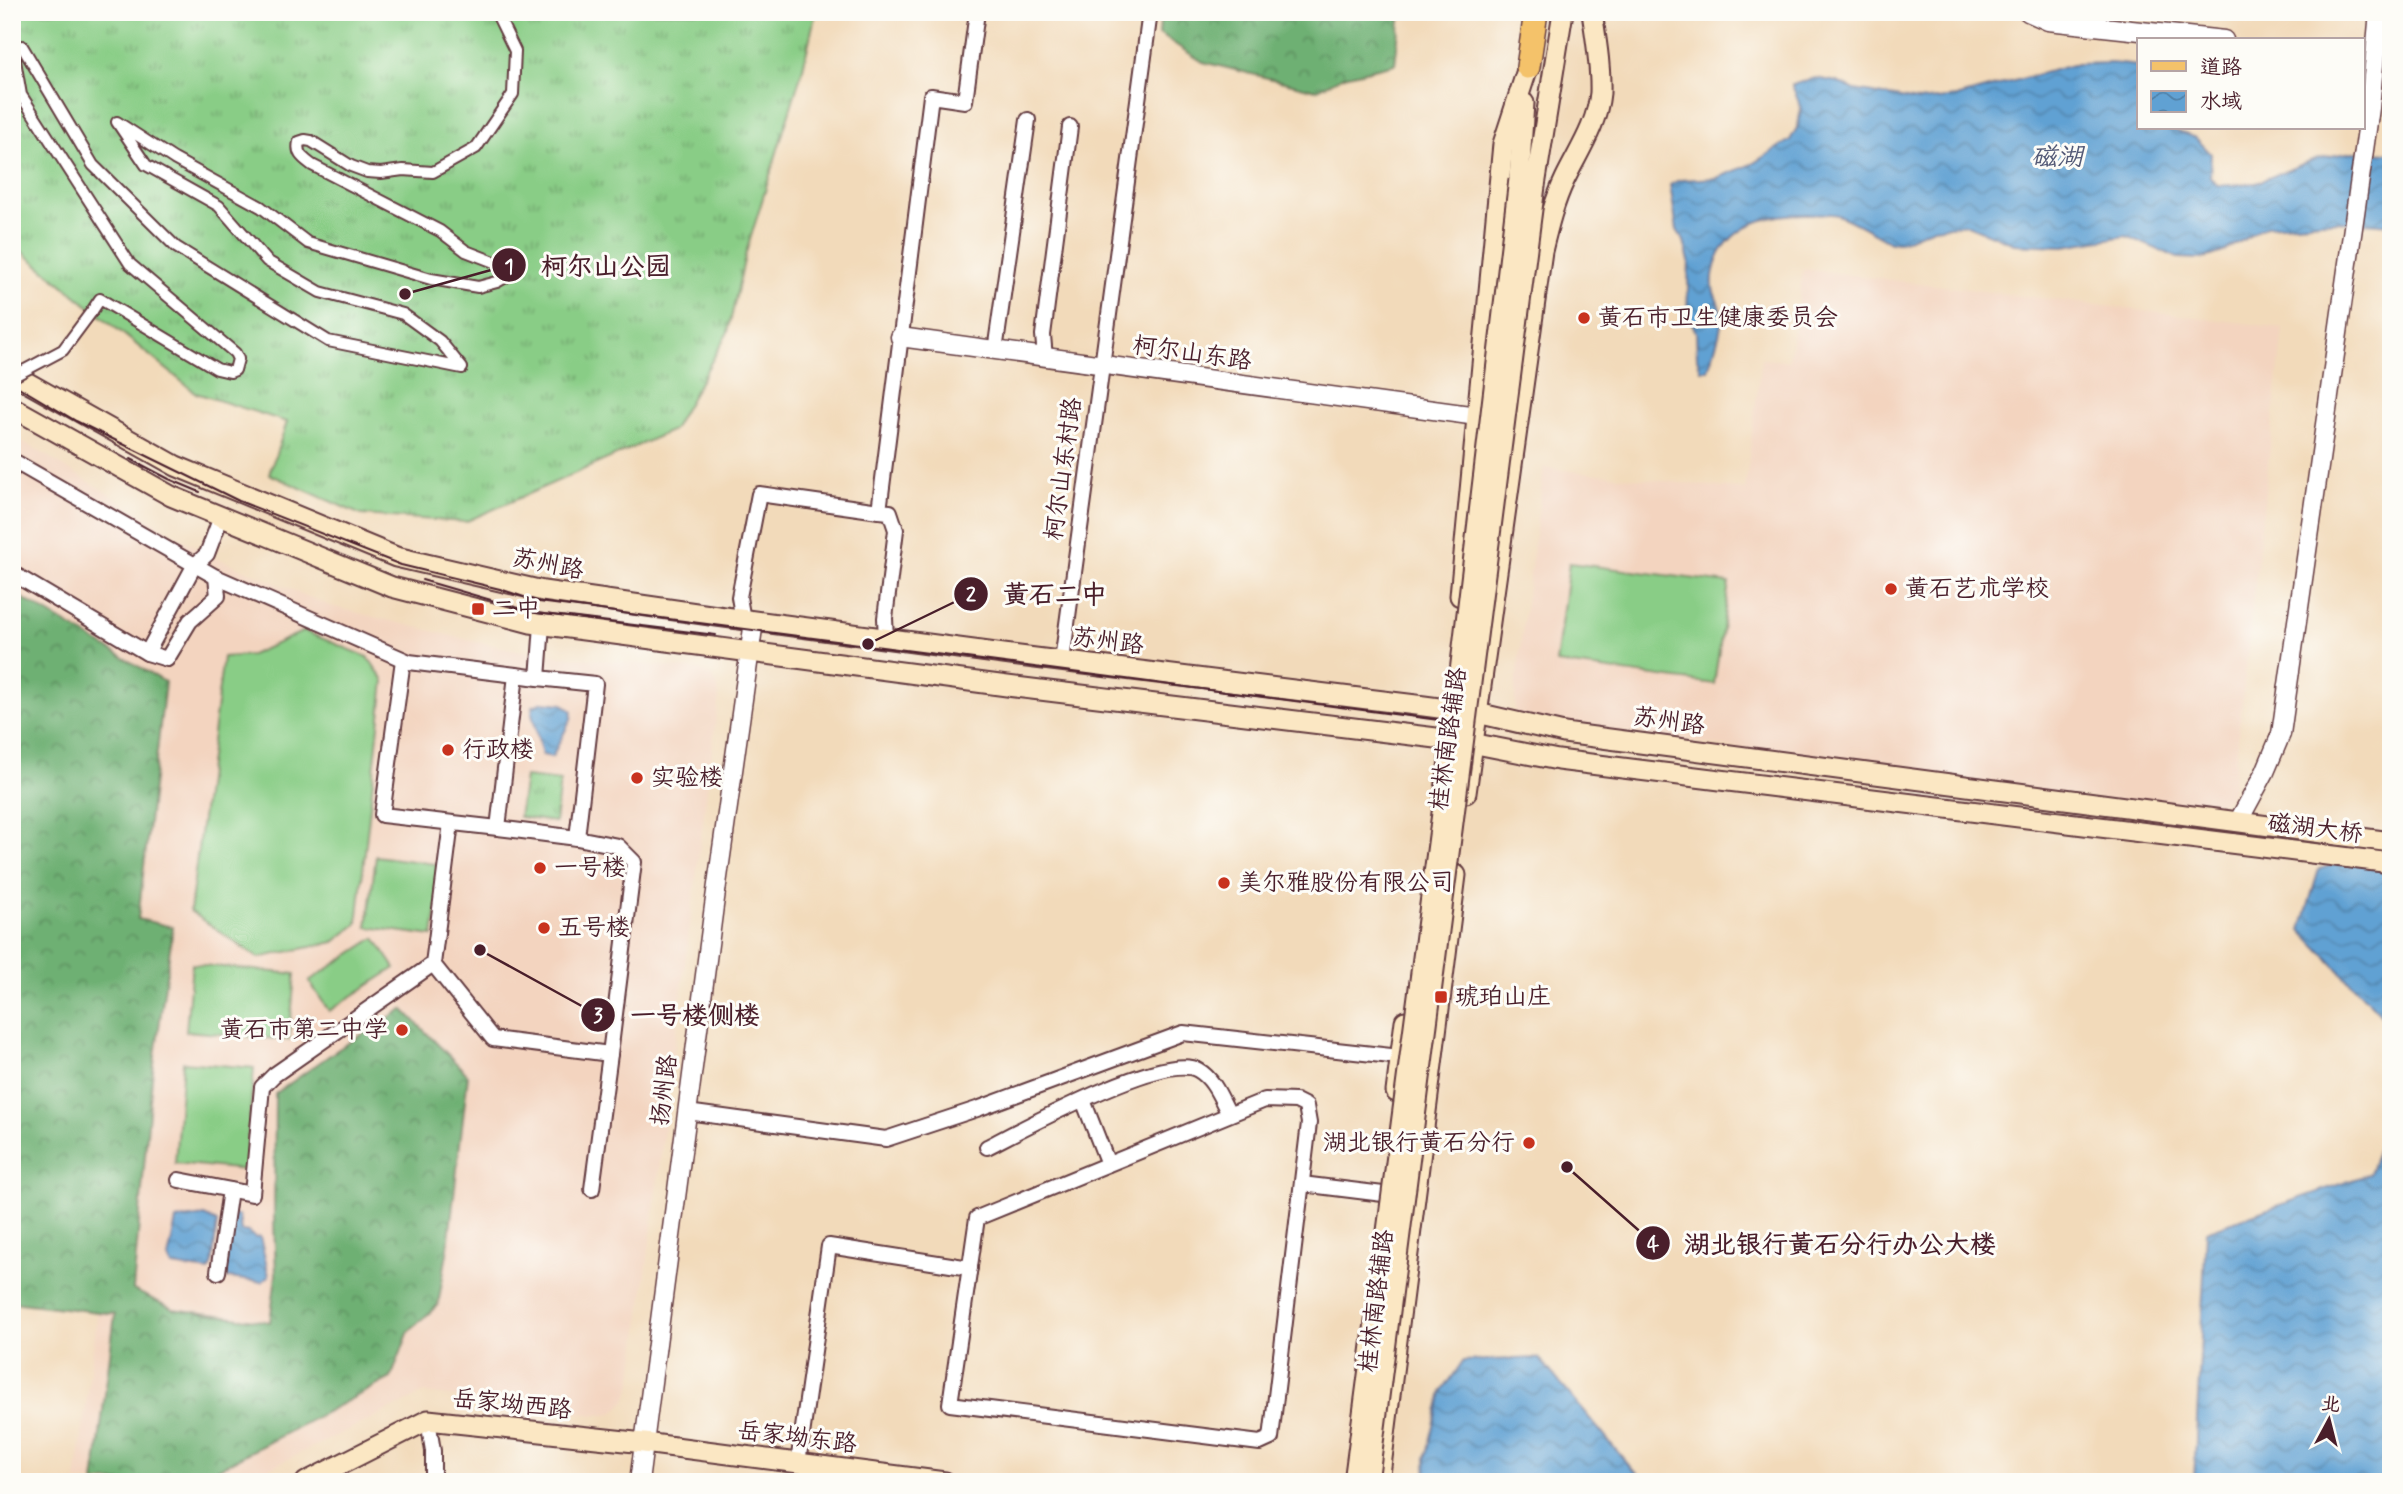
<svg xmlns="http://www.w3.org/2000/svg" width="2403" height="1494" viewBox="0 0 2403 1494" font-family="Mynerve,'LXGW WenKai TC',sans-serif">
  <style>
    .built { fill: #f3d4bf }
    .grass { fill: url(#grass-tufts); stroke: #6a7658; stroke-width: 2 }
    .forest { fill: url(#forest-crowns); stroke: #5c684f; stroke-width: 2 }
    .pitch { fill: #89cd86; stroke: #6a7658; stroke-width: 2 }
    .water { fill: url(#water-waves); stroke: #55607f; stroke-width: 2 }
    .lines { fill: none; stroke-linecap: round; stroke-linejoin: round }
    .pedestrian-casing { stroke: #633b40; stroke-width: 14 }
    .minor-casing { stroke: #633b40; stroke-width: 18 }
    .tertiary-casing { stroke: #633b40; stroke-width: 21 }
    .secondary-casing { stroke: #633b40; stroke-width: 23 }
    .primary-casing { stroke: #633b40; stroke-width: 26 }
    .pedestrian { stroke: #fff; stroke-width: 10 }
    .minor { stroke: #fff; stroke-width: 14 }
    .tertiary { stroke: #fff; stroke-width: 18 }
    .secondary { stroke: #fbe7c3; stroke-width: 19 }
    .primary { stroke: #f4c26a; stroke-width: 23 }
    .tram { stroke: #4a1f2b; stroke-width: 2 }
    .pedestrian-bridge-casing { stroke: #633b40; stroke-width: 14; stroke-linecap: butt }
    .secondary-bridge-casing { stroke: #633b40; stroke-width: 23; stroke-linecap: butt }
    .pedestrian-bridge { stroke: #fff; stroke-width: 10 }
    .secondary-bridge { stroke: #fbe7c3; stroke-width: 19 }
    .poi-dot { fill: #c8321e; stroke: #fdfcf7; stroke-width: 2.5 }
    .labels { text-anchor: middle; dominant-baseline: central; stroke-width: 6; stroke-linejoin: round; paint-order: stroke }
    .poi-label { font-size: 24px; fill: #4a1f2b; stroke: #fdfcf7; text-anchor: start }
    .street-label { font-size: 24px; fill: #4a1f2b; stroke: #fdfcf7 }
    .water-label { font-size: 26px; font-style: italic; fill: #545a77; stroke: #fdfcf7 }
    .leader { fill: none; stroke: #4a1f2b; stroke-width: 2.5 }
    .callout-dot { fill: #4a1f2b; stroke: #fdfcf7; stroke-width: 2.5 }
    .mark-label { font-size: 21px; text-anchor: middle; font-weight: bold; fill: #fff }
    .callout-label { font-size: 26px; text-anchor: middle; font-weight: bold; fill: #4a1f2b; stroke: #fdfcf7; stroke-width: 6; stroke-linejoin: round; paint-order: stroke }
  </style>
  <defs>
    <pattern id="grass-tufts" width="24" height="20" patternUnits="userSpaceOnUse" patternTransform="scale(1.75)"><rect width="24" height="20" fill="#89cd86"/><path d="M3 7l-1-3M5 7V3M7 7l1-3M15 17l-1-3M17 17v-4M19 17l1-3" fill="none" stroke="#72a66e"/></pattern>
    <pattern id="forest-crowns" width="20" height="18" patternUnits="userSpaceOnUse" patternTransform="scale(1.75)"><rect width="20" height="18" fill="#6eb073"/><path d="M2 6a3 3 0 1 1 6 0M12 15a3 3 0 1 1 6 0" fill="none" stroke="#5c8f5f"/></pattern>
    <pattern id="water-waves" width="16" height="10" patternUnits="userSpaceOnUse" patternTransform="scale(1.75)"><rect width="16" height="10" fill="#60a1d3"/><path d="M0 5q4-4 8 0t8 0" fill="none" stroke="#5183ab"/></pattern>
  </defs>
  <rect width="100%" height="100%" fill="#fdfcf7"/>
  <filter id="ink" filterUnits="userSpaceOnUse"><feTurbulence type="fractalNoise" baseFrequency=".0143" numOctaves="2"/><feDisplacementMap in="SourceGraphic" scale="14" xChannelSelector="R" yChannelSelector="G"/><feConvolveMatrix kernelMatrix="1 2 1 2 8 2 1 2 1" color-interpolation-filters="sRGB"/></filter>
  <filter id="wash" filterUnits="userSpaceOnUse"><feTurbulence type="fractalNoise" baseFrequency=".00686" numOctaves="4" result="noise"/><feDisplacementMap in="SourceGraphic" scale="28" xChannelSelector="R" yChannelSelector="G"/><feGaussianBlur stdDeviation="1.57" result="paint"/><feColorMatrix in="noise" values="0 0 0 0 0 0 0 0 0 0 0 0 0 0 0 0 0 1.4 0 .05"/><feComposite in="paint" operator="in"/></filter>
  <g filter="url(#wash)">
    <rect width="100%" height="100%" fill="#f2daba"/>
    <g class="built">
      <path d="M1803,269L2283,328L2232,794L2204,814L1515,717V687L1544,468L1745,490L1761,359L1789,361Z"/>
      <path d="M17,438L207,554L330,606L472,641L531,653L699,670L709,675L717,684L719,695L632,1383L626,1400L613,1413L596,1415L424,1393L241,1482H76L96,1326L165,682L12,592V445Z"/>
    </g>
    <g class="grass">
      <path d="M12,12H816L803,68L745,256L728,332L673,430L465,522L361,515L269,474L287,422L196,393L15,246L12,241Z"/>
      <path d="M525,777L560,781L555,822L519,817Z"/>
    </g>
    <g class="forest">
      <path d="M1161,12H1401L1395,64L1344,76L1316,90L1203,62L1159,34Z"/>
      <path d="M12,592L165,682L138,919L173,927L152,1078L133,1290L173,1309L270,1322L276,1275L274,1223L275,1094L337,1050L403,1009L468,1075L448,1247L438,1305L409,1331L391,1378L193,1482H94L115,1314L12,1302Z"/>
    </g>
    <g class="pitch">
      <path d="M1569,563L1729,583L1714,684L1556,663Z"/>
      <path d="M304,631L368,657L384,681L357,924L334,942L258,958L190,911L223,657L251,655Z"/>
      <path d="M376,856L443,865L433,936L367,927Z"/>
      <path d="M375,938L395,968L329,1011L309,981Z"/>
      <path d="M192,964L295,974L289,1040L186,1031Z"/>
      <path d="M183,1062L254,1068L245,1170L175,1163Z"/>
    </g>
    <g class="water">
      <path d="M2111,63L2139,66V128H2168L2196,138L2211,154L2210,177L2218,186L2256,183L2315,159L2352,152L2391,153V225L2336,221L2266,226L2223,252L2202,259L2178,258L2126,236L2064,246L2014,244L1965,224L1933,228L1900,242H1890C1873,233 1855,221 1837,215C1827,212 1814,214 1805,214C1762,214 1719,230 1713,277C1711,295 1719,299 1721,313C1723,332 1713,352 1708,370H1701L1697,358L1696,332L1687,313L1689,261L1684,241L1677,230L1670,185L1679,180L1717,178L1752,164L1790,140L1798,126L1801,108L1792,85L1816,78L1837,82L1855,90L1918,101L1956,97L2076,64Z"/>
      <path d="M543,702L563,704L572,711L571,719L552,757L542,755L532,713L533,706Z"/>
      <path d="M2361,856L2391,862V1039L2386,1020L2301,930L2319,869Z"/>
      <path d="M2391,1112V1482H2194L2206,1231L2369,1174Z"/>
      <path d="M233,1214L239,1216L241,1231L248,1232L255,1238L260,1237L269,1276L262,1282L228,1278L225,1268Z"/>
      <path d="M204,1216L217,1222L212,1266L209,1271L172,1266L168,1258L176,1220Z"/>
      <path d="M1539,1358L1632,1469L1648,1482H1427L1426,1458L1442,1392L1463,1361Z"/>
    </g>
  </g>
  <g filter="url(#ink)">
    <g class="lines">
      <g class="pedestrian-casing">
        <path id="pedestrian" d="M92,311L100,299L217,369L230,372L235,370L238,359L235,353L130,264L21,95L13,49L22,46L93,165L176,247L328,341L462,368L440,341L403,314L320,292L267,261L219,206L146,165L117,122L174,159L261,207L308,243L431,279L478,287L497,282L506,277L502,265L466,251L440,231L312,165C303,158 296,154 299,142L305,140L311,141L351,166L367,172L381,173L403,170L433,172L476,148L513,94L515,51L496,12"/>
      </g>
      <g class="minor-casing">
        <g id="minor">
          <path d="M995,351L1028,120"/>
          <path d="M1045,358L1043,335L1070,127"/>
          <path d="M12,470L17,463L216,577L409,662L516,675"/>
          <path d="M12,573L147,653L194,566L207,554L221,517"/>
          <path d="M743,620L739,597L759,494L879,511"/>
          <path d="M886,639L885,618L896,530L890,512L879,511L931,96L965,101L977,12"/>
          <path d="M147,653L167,659L190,621L218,596L216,577"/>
          <path d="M403,660L382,815L498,828"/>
          <path d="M1062,661L1150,12"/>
          <path d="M538,678L595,684L577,838L498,828L516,675L538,678L542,625"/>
          <path d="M433,964L493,1039L610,1054L634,862L618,846L577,838"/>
          <path d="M1083,1100L1108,1164"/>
          <path d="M1265,1100L1296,1101L1306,1106L1309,1123L1271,1438L1260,1443L950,1404L977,1218Z"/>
          <path d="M687,1112L886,1139L980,1108L1183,1033L1400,1057"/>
          <path d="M987,1147C1022,1129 1165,1051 1198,1070C1214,1079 1221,1099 1229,1114"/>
          <path d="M179,1180L252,1194L262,1087L274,1075L433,964L451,823"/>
          <path d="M1302,1184L1383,1194"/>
          <path d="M592,1189L610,1054"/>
          <path d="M218,1272L230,1190"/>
          <path d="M428,1420L433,1451V1482"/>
          <path d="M798,1463L829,1246L970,1268"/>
        </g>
      </g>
      <g class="tertiary-casing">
        <g id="tertiary">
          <path d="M2028,12L2048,21L2224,40"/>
          <path d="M900,337L1477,416"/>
          <path d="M2238,822L2265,772L2281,734L2370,108L2379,12"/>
          <path d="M639,1482L714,906L754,621"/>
        </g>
      </g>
      <g class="secondary-casing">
        <g id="secondary">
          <path d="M1519,179L1524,103"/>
          <path d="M1535,186L1563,12"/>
          <path d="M12,374L176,466L396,557L543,591L717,616L1011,655L1424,706L1477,713L1564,733L2391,842"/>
          <path d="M12,407L171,496L392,587L531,623L1007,686L1461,741L1558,760L2391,863"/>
          <path d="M1460,596L1503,144L1528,67"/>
          <path d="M1466,793L1542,251C1548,226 1554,202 1565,179C1578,152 1597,125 1600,93C1601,67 1596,39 1592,12"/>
          <path d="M1396,1092L1405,1021"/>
          <path d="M306,1482L428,1420L644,1443L945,1482"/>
          <path d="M1379,1482L1456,875"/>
        </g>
      </g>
      <g class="primary-casing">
        <path id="primary" d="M1528,67L1536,12"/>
      </g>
      <use href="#pedestrian" class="pedestrian"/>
      <use href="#minor" class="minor"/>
      <use href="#tertiary" class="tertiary"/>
      <use href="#secondary" class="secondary"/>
      <use href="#primary" class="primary"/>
      <g class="tram">
        <path d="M12,383L76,421L239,501L401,565L500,589L539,602L1454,722L1461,730L1460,755L1365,1482"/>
        <path d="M131,459L169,479L200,492"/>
        <path d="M422,580L536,613L716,635"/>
      </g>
      <g class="pedestrian-bridge-casing">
        <path id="pedestrian-bridge" d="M12,377L63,350L92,311"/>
      </g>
      <g class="secondary-bridge-casing">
        <g id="secondary-bridge">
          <path d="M1354,1482L1454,722L1519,179"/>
          <path d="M1368,1482L1535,186"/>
        </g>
      </g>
      <use href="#pedestrian-bridge" class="pedestrian-bridge"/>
      <use href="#secondary-bridge" class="secondary-bridge"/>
    </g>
  </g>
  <g class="poi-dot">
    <circle cx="1584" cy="318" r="7"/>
    <circle cx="1891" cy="589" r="7"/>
    <rect x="471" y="602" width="14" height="14" rx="3.5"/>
    <circle cx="448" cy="750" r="7"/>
    <circle cx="637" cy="778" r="7"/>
    <circle cx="540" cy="868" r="7"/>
    <circle cx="1224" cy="883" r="7"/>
    <circle cx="544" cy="928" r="7"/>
    <rect x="1434" y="990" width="14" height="14" rx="3.5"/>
    <circle cx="402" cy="1030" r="7"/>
    <circle cx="1529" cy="1143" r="7"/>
  </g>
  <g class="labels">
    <g class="poi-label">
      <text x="1598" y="318">黄石市卫生健康委员会</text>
      <text x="1905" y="589">黄石艺术学校</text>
      <text x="492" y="609">二中</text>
      <text x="462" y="750">行政楼</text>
      <text x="651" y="778">实验楼</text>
      <text x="554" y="868">一号楼</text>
      <text x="1238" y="883">美尔雅股份有限公司</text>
      <text x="558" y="928">五号楼</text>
      <text x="1455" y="997">琥珀山庄</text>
      <text x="388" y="1030" text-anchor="end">黄石市第二中学</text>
      <text x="1515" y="1143" text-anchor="end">湖北银行黄石分行</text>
    </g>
    <g class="street-label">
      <text transform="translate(1192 354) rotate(8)">柯尔山东路</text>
      <text transform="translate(1064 469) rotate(-82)">柯尔山东村路</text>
      <text transform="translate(548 565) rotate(11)">苏州路</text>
      <text transform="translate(1108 642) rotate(7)">苏州路</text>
      <text transform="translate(1669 722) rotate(8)">苏州路</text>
      <text transform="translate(1449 739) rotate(-82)">桂林南路辅路</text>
      <text transform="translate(2315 829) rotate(7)">磁湖大桥</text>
      <text transform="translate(665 1090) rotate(-83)">扬州路</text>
      <text transform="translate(1377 1301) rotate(-83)">桂林南路辅路</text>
      <text transform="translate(512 1405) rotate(6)">岳家坳西路</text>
      <text transform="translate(797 1438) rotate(7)">岳家坳东路</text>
    </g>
    <g class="water-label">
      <text x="2057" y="158">磁湖</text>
    </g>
  </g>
  <path class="leader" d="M405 294L509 265M868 644L971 594M480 950L598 1015M1567 1167L1653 1243"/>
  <g class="callout-dot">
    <circle cx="405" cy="294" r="7"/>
    <circle cx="868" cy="644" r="7"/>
    <circle cx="480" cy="950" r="7"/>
    <circle cx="1567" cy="1167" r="7"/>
    <circle cx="509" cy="265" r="18"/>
    <circle cx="971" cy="594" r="18"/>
    <circle cx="598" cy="1015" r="18"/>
    <circle cx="1653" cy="1243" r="18"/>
  </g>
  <g class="mark-label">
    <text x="509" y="273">1</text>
    <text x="971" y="601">2</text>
    <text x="598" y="1022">3</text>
    <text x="1653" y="1251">4</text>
  </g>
  <g class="callout-label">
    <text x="606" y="275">柯尔山公园</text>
    <text x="1055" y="603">黄石二中</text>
    <text x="695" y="1024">一号楼侧楼</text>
    <text x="1840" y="1253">湖北银行黄石分行办公大楼</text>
  </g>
  <rect width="2403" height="1494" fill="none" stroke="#fdfcf7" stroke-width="42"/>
  <rect x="2137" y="38" width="228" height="91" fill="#fdfcf7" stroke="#b5a4a5" stroke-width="2"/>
  <rect x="2151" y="61" width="35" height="10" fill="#f4c26a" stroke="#b5a4a5" stroke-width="2"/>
  <text x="2200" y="74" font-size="21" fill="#4a1f2b">道路</text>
  <rect x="2151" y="91" width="35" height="21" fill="url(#water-waves)" stroke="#b5a4a5" stroke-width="2"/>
  <text x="2200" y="108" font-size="21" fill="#4a1f2b">水域</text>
  <g transform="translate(2329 1420) rotate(7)" stroke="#fdfcf7" stroke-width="5" paint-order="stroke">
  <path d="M0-5L12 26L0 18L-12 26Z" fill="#4a1f2b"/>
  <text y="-10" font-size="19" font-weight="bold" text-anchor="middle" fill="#4a1f2b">北</text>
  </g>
</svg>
